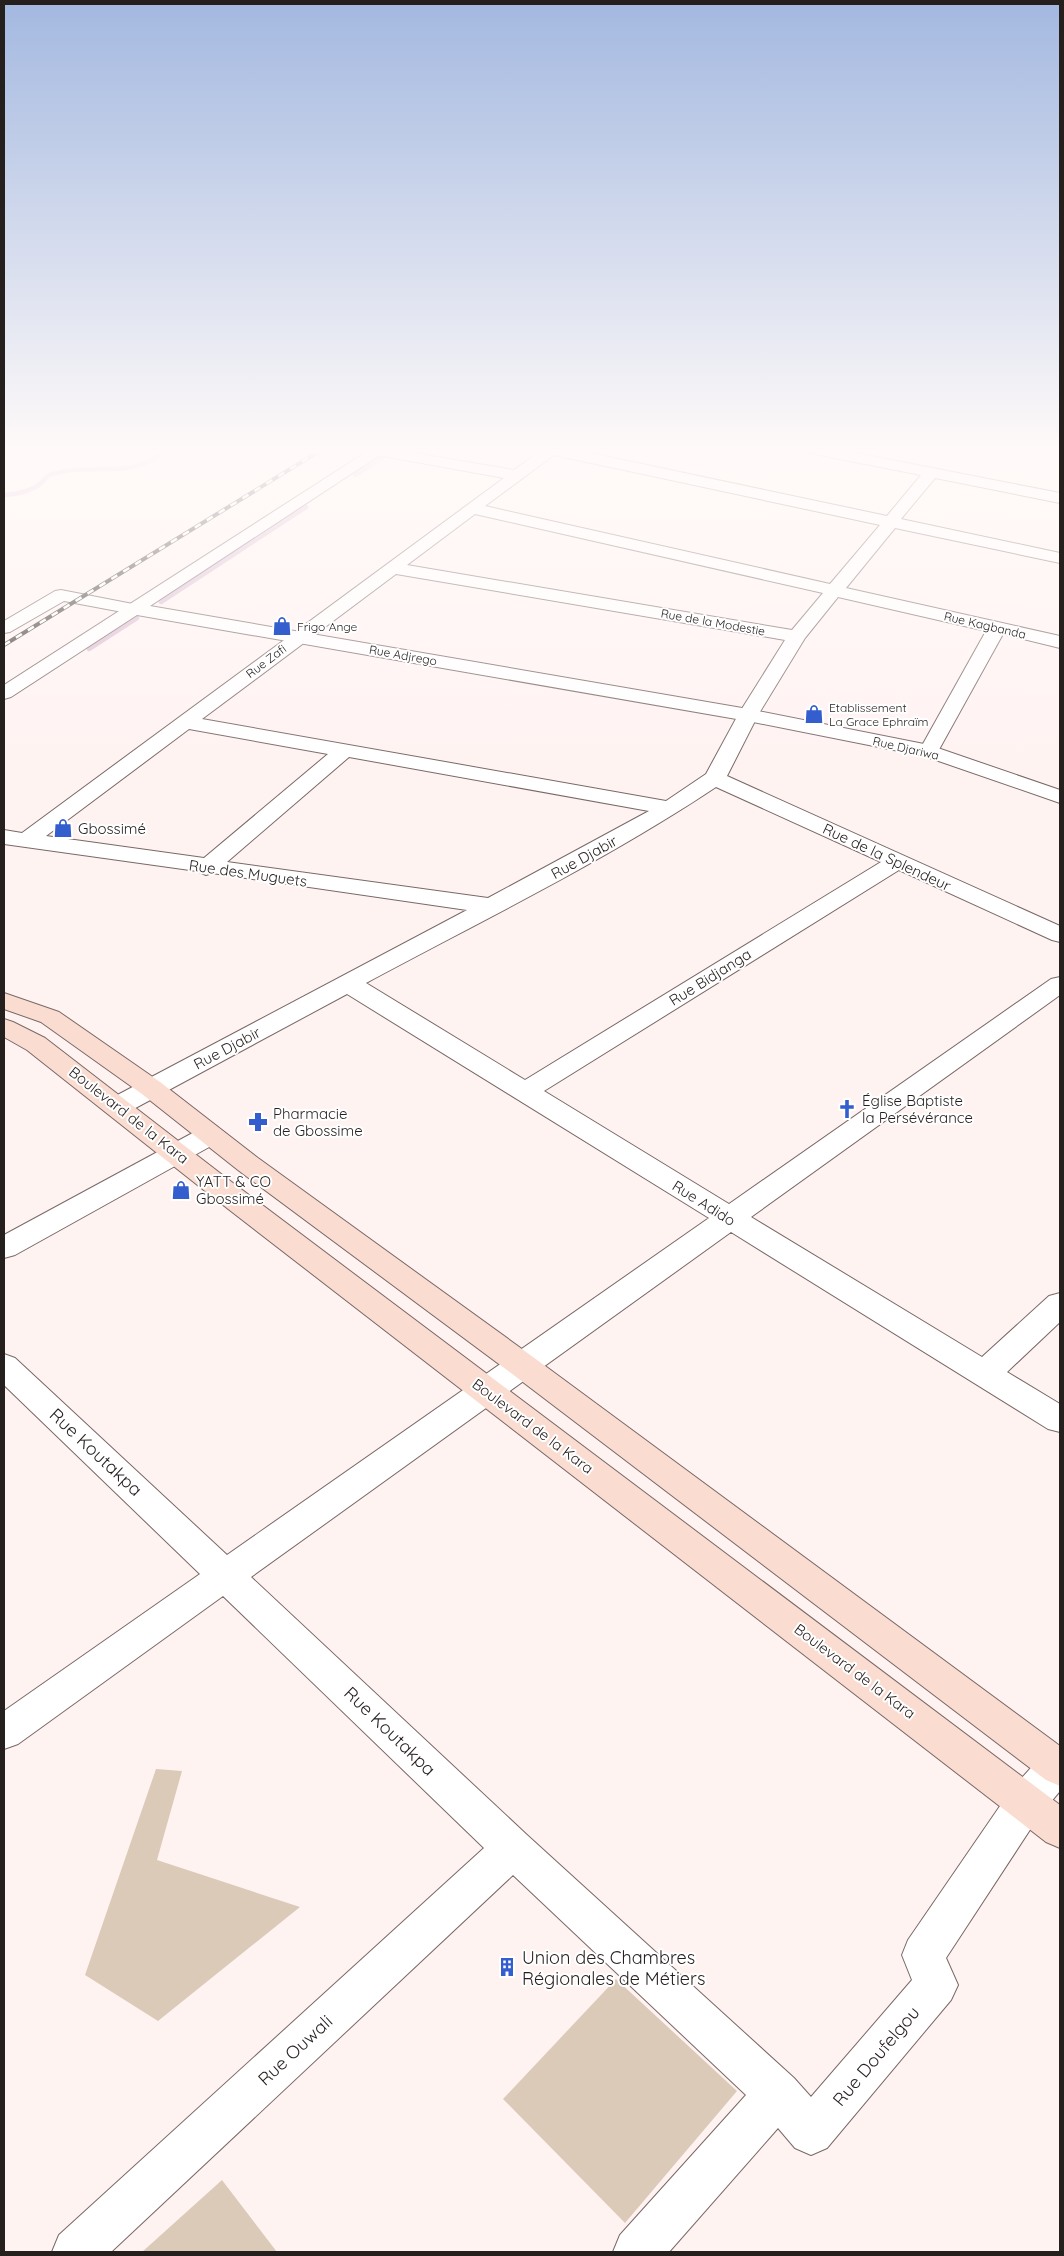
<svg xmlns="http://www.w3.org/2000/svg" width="1064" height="2256" viewBox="0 0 1064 2256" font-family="Quicksand,sans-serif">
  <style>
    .green { fill: #dccab8 }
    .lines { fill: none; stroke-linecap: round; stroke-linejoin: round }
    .stream { stroke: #ddbfd5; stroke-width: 4.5 }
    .minor-casing { stroke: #796967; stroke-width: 2 }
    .tertiary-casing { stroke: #796967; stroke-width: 2 }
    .secondary-casing { stroke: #796967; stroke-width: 2 }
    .minor { fill: #fff; fill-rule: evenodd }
    .tertiary { fill: #fff; fill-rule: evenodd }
    .secondary { fill: #faddd0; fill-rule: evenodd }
    .rail-casing { stroke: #494241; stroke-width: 4 }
    .rail { stroke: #fff; stroke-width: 2.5; stroke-dasharray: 7; stroke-linecap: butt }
    .labels { text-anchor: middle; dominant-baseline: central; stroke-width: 4; stroke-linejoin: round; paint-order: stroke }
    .far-street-label { font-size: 12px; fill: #251f1e; stroke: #fff }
    .far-poi-label { font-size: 12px; fill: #251f1e; stroke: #fff; text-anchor: start }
    .poi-label { font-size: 15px; fill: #251f1e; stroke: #fff; text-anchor: start }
    .street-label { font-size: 15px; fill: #251f1e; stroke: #fff }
    .near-street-label { font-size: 18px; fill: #251f1e; stroke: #fff }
    .near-poi-label { font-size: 18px; fill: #251f1e; stroke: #fff; text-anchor: start }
  </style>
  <rect width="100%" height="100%" fill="#fff3f2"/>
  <g class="green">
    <path d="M156,1769L182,1771L157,1860L300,1907L158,2021L85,1975Z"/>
    <path d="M616,1979L737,2091L625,2223L503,2099Z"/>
    <path d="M222,2180L277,2252H142Z"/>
  </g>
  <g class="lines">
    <g class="stream">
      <path d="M395,450L399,447"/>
      <path d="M355,475L385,456"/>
      <path d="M4,495C16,494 31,492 41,483C45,480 46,475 52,474C97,461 131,483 170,447"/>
      <path d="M161,602L306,507"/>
      <path d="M89,649L137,618"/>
    </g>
    <g class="minor-casing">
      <g id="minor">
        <path d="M378,447L514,470L546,447H562L887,516L921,475L804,452L799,450L797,447H825L1060,493V503L935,478L901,519L1060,553V563L895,528L846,588L1060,636V648L1003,634L936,755L929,757L922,755L919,751L986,631L838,597L805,638L758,715L727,776L1060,926V942L1052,940L899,870L544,1091L729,1204L1051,979L1060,977V995L751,1217L982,1357L1049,1296L1060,1293V1322L1007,1372L1060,1404V1432L1048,1429L731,1232L251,1577L527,1835L794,2078L811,2097L912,1980L902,1955L908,1940L1011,1790L1046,1751L1060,1745V1791L1039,1816L946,1958L958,1985L951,2000L827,2148L811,2155L795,2148L778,2128L669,2252H613L620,2235L746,2095L513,1875L111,2252H52L59,2235L484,1848L223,1596L18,1744L4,1749V1711L200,1574L4,1385V1354L15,1358L227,1555L709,1218L347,994L128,1112L118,1114L108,1112L104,1106L108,1100L467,910L212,873L206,875L197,871L4,844V830L22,833L504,478L372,454L369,451L372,448ZM554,455L880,525L830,584L485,506ZM475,514L823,593L792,630L407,565ZM396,574L785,640L738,715L706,774L666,801L202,719ZM189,729L328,754L204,858L46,836ZM349,757L649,811L488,898L227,862ZM716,787L881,862L525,1080L366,983C483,920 605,861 716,787Z"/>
        <path d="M61,590L133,604L139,605L142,609L139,613L133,614L64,601L10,632L4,633V621L55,591Z"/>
        <path d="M210,1126L220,1129L224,1135L220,1141L15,1255L4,1258V1235L200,1129Z"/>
      </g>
    </g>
    <g class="tertiary-casing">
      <path id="tertiary" d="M374,447H392L150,606L748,709L929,745L1060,790V803L924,756L748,721L137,615L11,697L4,699V685Z"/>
    </g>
    <g class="secondary-casing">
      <g id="secondary">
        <path d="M4,993L59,1012L160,1082L258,1158L533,1357L1060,1746V1786L1046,1780L511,1373L238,1170L142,1094L41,1022L4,1009Z"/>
        <path d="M4,1019L13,1022L45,1038L225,1177L1060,1805V1848L1046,1842L205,1191L27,1050L4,1037Z"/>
      </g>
    </g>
    <use href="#minor" class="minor"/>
    <use href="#tertiary" class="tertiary"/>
    <use href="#secondary" class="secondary"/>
    <g class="rail-casing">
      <path id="rail" d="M4,645L326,447"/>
    </g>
    <use href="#rail" class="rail"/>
  </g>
  <linearGradient id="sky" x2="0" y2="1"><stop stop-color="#a3b8e0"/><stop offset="0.59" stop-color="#fffaf9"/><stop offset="1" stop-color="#fffaf9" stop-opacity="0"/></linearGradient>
  <rect width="1064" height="763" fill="url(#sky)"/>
  <defs>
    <g id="shop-bare" transform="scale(1.5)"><path d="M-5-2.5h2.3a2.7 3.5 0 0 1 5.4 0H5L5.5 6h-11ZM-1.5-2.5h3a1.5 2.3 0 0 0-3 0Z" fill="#345dcd" stroke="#fff" stroke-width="2.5" paint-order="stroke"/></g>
    <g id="church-bare" transform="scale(1.5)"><path d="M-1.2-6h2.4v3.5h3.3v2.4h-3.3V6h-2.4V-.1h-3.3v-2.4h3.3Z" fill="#345dcd" stroke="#fff" stroke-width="2.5" paint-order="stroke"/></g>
    <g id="pharmacy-bare" transform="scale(1.5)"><path d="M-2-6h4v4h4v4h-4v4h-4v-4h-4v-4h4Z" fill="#345dcd" stroke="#fff" stroke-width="2.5" paint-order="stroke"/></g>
    <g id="building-bare" transform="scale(1.5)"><path d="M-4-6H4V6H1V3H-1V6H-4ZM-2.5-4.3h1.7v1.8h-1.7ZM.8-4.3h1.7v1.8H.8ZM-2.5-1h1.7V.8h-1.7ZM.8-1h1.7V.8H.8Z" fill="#345dcd" stroke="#fff" stroke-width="2.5" paint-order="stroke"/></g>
  </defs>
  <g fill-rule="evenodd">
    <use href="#shop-bare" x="282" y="626"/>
    <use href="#shop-bare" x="814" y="714"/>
    <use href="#shop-bare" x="63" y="828"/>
    <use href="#church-bare" x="847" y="1109"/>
    <use href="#pharmacy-bare" x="258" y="1122"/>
    <use href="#shop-bare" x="181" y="1190"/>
    <use href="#building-bare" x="507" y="1967"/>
  </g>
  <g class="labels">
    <g class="far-street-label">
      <text transform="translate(713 622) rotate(10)">Rue de la Modestie</text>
      <text transform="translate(985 625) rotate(13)">Rue Kagbanda</text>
      <text transform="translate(403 655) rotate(10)">Rue Adjrego</text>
      <text transform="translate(266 661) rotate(-37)">Rue Zafi</text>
      <text transform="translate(906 748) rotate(13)">Rue Djariwa</text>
    </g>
    <g class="far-poi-label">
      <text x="297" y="626">Frigo Ange</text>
      <text x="829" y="707">Etablissement<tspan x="829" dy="14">La Grace Ephraïm</tspan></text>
    </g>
    <g class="poi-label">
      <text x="78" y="828">Gbossimé</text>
      <text x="862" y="1100">Église Baptiste<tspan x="862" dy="17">la Persévérance</tspan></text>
      <text x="273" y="1113">Pharmacie<tspan x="273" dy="17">de Gbossime</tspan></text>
      <text x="196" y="1181">YATT &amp; CO<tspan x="196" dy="17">Gbossimé</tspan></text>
    </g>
    <g class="street-label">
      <text transform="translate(584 857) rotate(-29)">Rue Djabir</text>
      <text transform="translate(887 857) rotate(25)">Rue de la Splendeur</text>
      <text transform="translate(248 873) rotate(8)">Rue des Muguets</text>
      <text transform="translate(710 977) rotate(-32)">Rue Bidjanga</text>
      <text transform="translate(227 1048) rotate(-28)">Rue Djabir</text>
      <text transform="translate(129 1115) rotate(38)">Boulevard de la Kara</text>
      <text transform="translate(704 1203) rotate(32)">Rue Adido</text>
      <text transform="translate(533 1426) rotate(37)">Boulevard de la Kara</text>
      <text transform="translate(855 1671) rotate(37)">Boulevard de la Kara</text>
    </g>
    <g class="near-street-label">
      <text transform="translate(96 1452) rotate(43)">Rue Koutakpa</text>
      <text transform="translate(390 1731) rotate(44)">Rue Koutakpa</text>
      <text transform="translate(295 2050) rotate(-43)">Rue Ouwali</text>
      <text transform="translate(876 2056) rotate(-50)">Rue Doufelgou</text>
    </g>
    <g class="near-poi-label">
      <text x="522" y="1957">Union des Chambres<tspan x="522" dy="21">Régionales de Métiers</tspan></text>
    </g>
  </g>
  <rect width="1064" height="2256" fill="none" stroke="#251f1e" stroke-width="10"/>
</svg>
